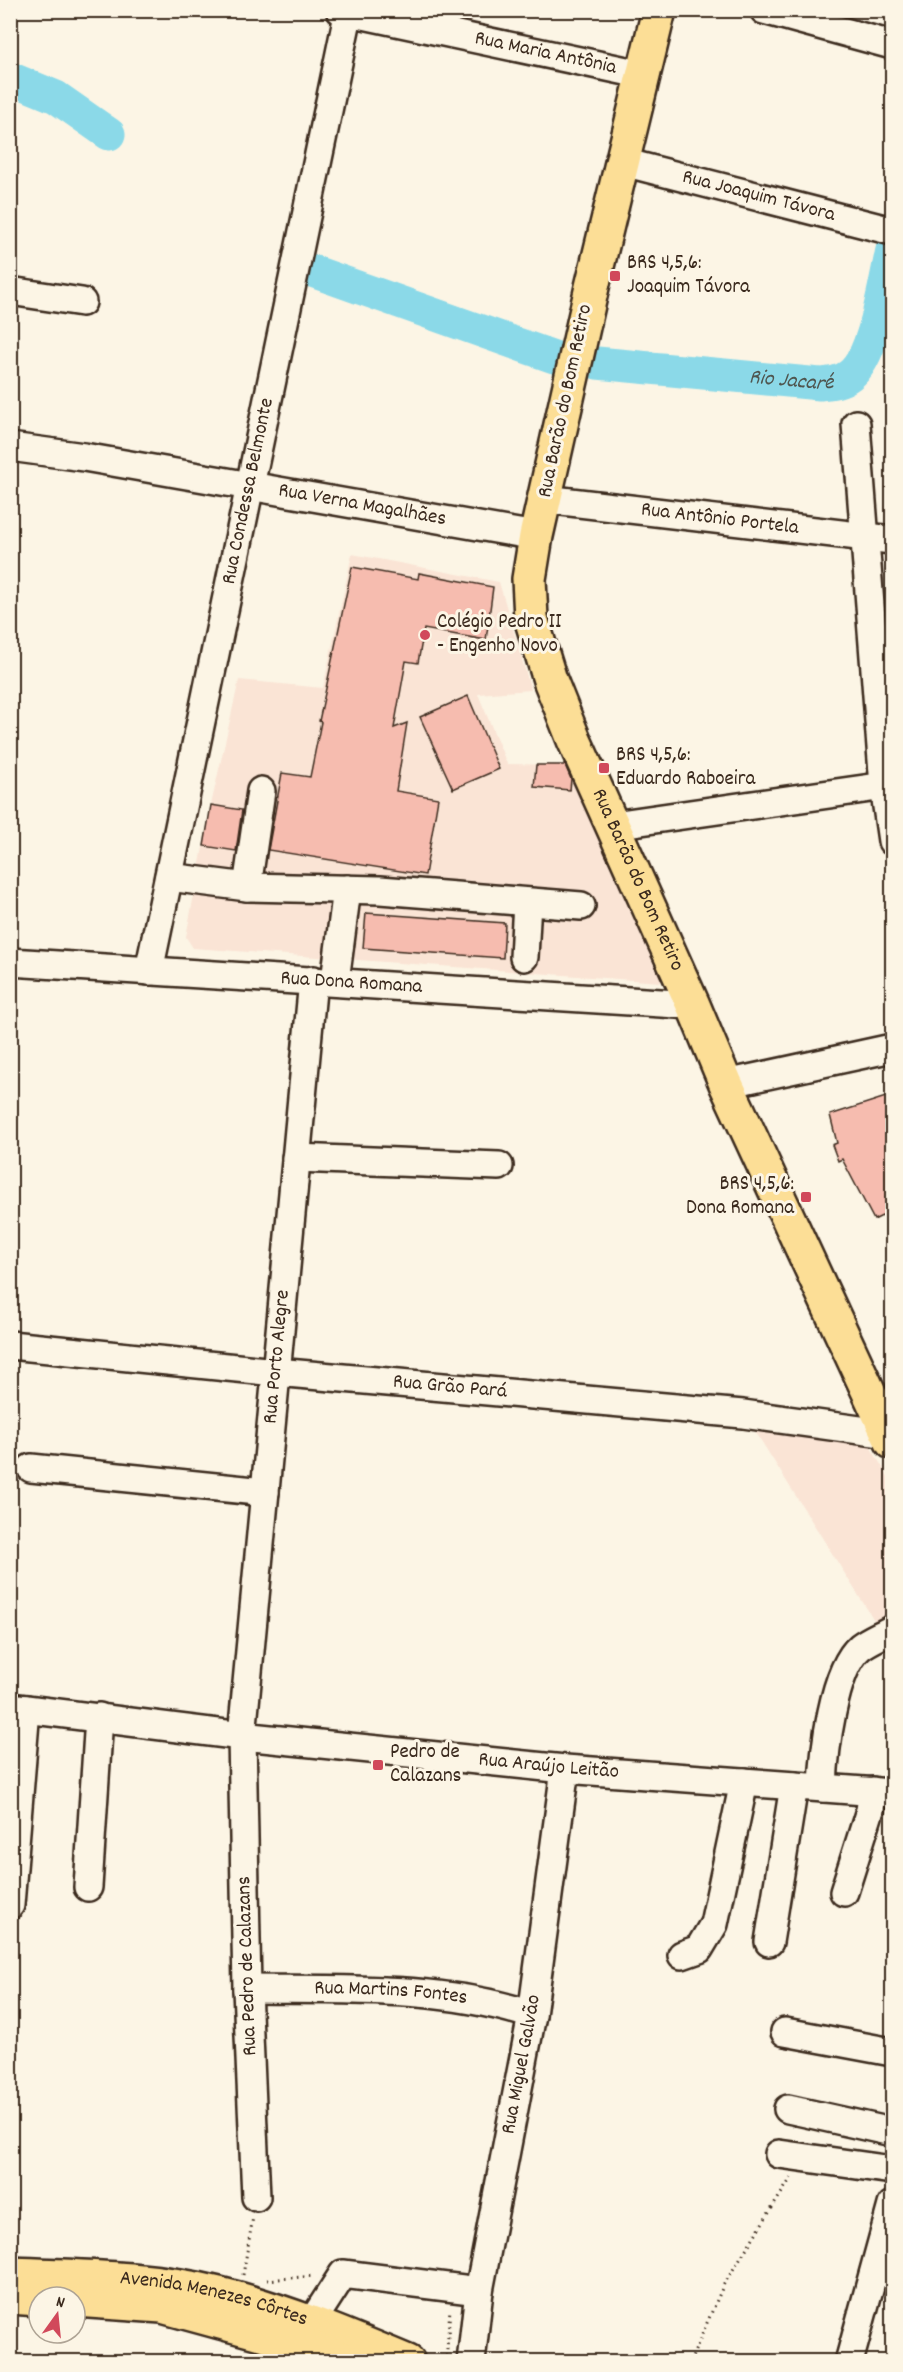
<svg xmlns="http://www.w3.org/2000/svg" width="903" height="2372" viewBox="0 0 903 2372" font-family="Dekko,sans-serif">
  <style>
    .built { fill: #fae4d5 }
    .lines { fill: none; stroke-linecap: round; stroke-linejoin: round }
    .river { stroke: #8bd9e8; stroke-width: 33 }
    .building { fill: #f6bcaf; stroke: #3b2a1e; stroke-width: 1.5 }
    .minor-casing { stroke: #3b2a1e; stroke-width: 32 }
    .major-casing { stroke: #3b2a1e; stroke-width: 38 }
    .path { stroke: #3b2a1e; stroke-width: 3; stroke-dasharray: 1.5 4.5; stroke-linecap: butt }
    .minor { stroke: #fcf5e5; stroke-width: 27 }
    .major { stroke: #fcde96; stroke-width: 33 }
    .poi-dot { fill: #d1495b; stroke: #fcf5e5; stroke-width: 2 }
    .labels { text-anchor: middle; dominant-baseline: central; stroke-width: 6; stroke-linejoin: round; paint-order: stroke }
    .street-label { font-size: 21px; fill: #3b2a1e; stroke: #fcf5e5 }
    .poi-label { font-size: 21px; fill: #3b2a1e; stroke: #fcf5e5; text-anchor: start }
    .water-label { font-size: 22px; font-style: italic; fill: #4f5650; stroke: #fcf5e5 }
  </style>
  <rect width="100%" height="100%" fill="#fcf5e5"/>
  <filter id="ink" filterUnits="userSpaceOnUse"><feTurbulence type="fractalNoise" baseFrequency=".0167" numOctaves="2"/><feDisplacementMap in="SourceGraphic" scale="12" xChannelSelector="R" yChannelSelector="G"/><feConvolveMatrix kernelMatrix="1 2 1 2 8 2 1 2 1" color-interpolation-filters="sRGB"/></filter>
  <g filter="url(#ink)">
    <g class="built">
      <path d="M352,554L499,582L531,690L478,694L507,764L572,765L668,975L660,982L193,948L186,937L211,805L239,680L323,688Z"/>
      <path d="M753,1428L868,1443L892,1483V1765L886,1639Z"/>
    </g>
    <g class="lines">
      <g class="river">
        <path d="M10,78L56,97L109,134"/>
        <path d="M312,271L554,357"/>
        <path id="s1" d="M597,363L820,384C831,383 841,382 850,375C875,356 885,280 892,250"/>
      </g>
    </g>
    <g class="building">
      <path d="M352,567L418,579L419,573L493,587L486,640L424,629L418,663L406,661L394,728L407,723L396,791L438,798L425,875L268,850L282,773L310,777L321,722L319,721Z"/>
      <path d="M468,696L499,769L453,789L420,717Z"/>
      <path d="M536,765H565L571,779L570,790L534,787Z"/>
      <path d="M211,805L242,810L236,851L204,846Z"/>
      <path d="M366,913L505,923L503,958L363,948Z"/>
      <path d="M892,1095V1211L874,1220L842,1159L838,1161L832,1145L837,1143L830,1115Z"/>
    </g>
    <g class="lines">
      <g class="minor-casing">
        <g id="minor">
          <path id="s2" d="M340,10L645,75"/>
          <path d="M764,10L892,45"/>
          <path id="s3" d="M623,162L892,231"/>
          <path d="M10,291L82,302"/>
          <path d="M856,424L884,786L892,841"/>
          <path id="s4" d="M10,447L84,457L536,536"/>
          <path id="s5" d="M545,499L892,540"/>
          <path d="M613,825L892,785"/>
          <path d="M169,877L247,887L380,890L581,906"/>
          <path d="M247,887L261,791"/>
          <path d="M524,957L527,902"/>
          <path id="s6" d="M10,962L693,1005"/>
          <path id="s7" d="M149,971L349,10"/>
          <path d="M335,981L347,889"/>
          <path d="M726,1084L892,1048"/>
          <path d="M296,1158L499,1166"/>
          <path id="s8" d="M10,1345L276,1372L743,1414L889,1434"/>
          <path d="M31,1468L265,1492"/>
          <path id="s9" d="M10,1707L242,1736L565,1769L892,1793"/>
          <path d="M823,1788C824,1753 833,1670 860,1647C869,1640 882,1635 892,1629"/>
          <path d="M88,1887L99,1717"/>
          <path d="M844,1892L870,1810L873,1791"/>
          <path d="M10,1905L26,1709"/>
          <path d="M769,1942L794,1786"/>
          <path d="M682,1955L699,1949L714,1924L744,1782"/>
          <path id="s10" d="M247,1989C342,1990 442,1985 532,2015"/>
          <path d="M785,2032L892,2052"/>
          <path d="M788,2109L892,2132"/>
          <path d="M779,2154L892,2170"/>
          <path id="s11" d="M256,2197L247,1989L242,1736L313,980"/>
          <path d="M312,2322L343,2274L479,2291"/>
          <path id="s12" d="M471,2362L479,2291L532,2015L565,1769"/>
          <path d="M849,2362L892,2205"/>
        </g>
      </g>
      <g class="major-casing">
        <g id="major">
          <path id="s13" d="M659,10L592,287L536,536L529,579L531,618L550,680L574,740L693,1005L726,1084L892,1442"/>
          <path id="s14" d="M10,2274C80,2277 151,2277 219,2294C284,2310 346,2336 408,2362"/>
          <path d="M10,2297L39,2299"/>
          <path d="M75,2300L162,2306L305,2345L351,2362"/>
        </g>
      </g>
      <g class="path">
        <path d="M243,2275L253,2217"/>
        <path d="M267,2280L314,2276"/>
        <path d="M446,2362L450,2309"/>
        <path d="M690,2362L724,2284L791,2178"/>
      </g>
      <use href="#minor" class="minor"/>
      <use href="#major" class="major"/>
    </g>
  </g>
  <g class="poi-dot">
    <rect x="609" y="270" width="12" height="12" rx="3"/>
    <circle cx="425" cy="635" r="6"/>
    <rect x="598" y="762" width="12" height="12" rx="3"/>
    <rect x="800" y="1191" width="12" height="12" rx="3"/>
    <rect x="372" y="1759" width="12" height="12" rx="3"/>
  </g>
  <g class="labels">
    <g class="street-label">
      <text stroke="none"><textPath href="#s2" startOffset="210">Rua Maria Antônia</textPath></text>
      <text stroke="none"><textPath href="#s3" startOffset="140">Rua Joaquim Távora</textPath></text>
      <text transform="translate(566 401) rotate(-78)">Rua Barão do Bom Retiro</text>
      <text stroke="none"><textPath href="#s7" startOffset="490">Rua Condessa Belmonte</textPath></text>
      <text stroke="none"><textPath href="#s4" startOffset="357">Rua Verna Magalhães</textPath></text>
      <text stroke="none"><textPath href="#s5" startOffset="176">Rua Antônio Portela</textPath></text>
      <text stroke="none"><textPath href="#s13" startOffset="906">Rua Barão do Bom Retiro</textPath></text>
      <text stroke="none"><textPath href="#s6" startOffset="342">Rua Dona Romana</textPath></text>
      <text stroke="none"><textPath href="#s11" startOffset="842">Rua Porto Alegre</textPath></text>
      <text stroke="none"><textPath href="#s8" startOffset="442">Rua Grão Pará</textPath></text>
      <text stroke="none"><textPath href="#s9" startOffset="542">Rua Araújo Leitão</textPath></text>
      <text transform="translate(248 1966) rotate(-92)">Rua Pedro de Calazans</text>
      <text stroke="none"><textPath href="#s10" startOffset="144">Rua Martins Fontes</textPath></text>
      <text stroke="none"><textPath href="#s12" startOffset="302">Rua Miguel Galvão</textPath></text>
      <text stroke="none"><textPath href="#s14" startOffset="206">Avenida Menezes Côrtes</textPath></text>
    </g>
    <g class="poi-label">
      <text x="627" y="264">BRS 4,5,6:<tspan x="627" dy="24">Joaquim Távora</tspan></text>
      <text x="437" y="623">Colégio Pedro II<tspan x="437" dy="24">- Engenho Novo</tspan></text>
      <text x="616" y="756">BRS 4,5,6:<tspan x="616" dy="24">Eduardo Raboeira</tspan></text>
      <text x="794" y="1185" text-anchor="end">BRS 4,5,6:<tspan x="794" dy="24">Dona Romana</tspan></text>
      <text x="390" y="1753">Pedro de<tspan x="390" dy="24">Calazans</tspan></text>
    </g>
    <g class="water-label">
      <text stroke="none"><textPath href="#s1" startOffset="195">Rio Jacaré</textPath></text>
    </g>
  </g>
  <rect width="903" height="2372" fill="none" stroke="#fcf5e5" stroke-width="36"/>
  <rect x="18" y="18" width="867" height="2336" fill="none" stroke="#3b2a1e" stroke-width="2" filter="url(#ink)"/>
  <g transform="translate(57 2315) rotate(15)"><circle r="28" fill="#fcf5e5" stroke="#afa495" stroke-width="1.5"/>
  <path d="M0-4.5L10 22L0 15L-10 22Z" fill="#d1495b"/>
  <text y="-9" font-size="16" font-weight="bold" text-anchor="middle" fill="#3b2a1e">N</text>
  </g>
</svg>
